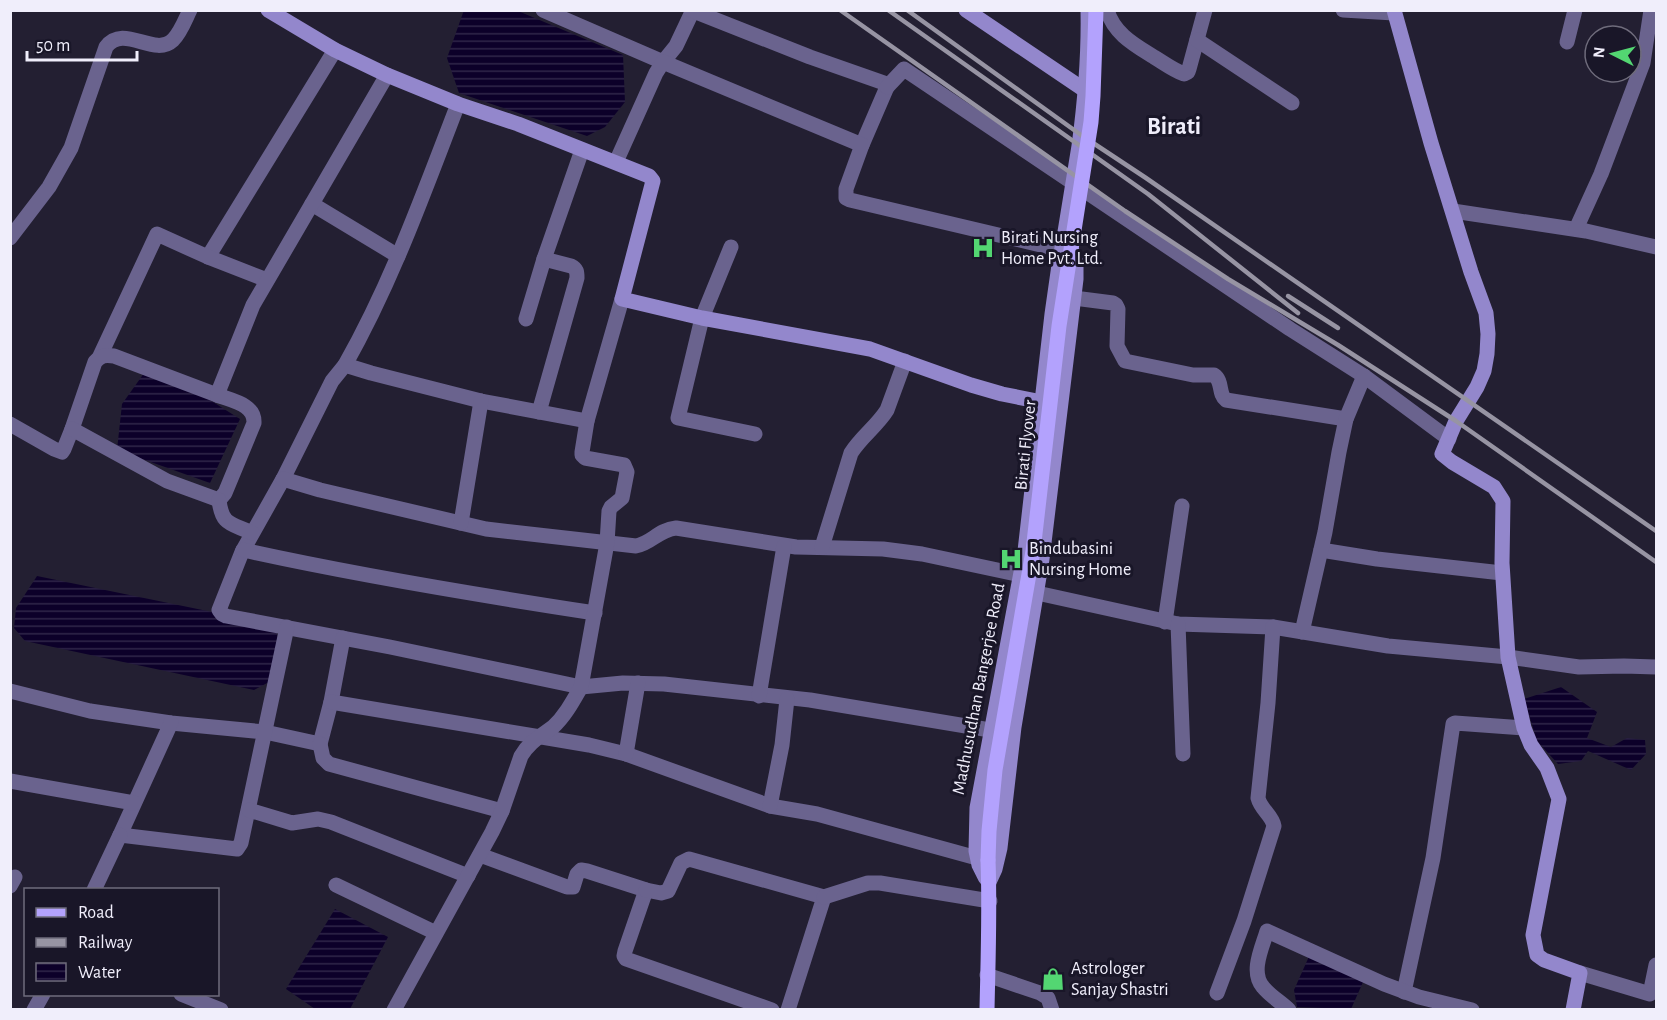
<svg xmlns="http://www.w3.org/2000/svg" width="1667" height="1020" viewBox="0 0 1667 1020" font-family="'Alegreya Sans',sans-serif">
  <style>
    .water { fill: url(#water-rules) }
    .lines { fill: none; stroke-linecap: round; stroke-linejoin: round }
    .street { stroke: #6a638e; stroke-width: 15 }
    .secondary { stroke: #9387cc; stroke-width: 15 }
    .primary { stroke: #b3a2fd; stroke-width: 15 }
    .rail { stroke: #9794a3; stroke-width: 4.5 }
    .primary-bridge { stroke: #b3a2fd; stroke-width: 15 }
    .labels { text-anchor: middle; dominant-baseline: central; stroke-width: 6; stroke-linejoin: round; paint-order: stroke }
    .poi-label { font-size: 18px; fill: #f0eefb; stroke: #191628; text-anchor: start }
    .street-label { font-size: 18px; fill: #f0eefb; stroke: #191628 }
    .district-label { font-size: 24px; font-weight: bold; fill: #f0eefb; stroke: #191628 }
  </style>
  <defs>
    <pattern id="water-rules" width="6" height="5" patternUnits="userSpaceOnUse" patternTransform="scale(1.5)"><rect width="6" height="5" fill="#0c0029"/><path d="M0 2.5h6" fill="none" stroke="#302649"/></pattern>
  </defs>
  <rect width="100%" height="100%" fill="#231f32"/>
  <g class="water">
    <path d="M464,10L518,11L623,55L625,102L605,127L587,136L459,93L447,58Z"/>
    <path d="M147,369L167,373L240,419L210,483L117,450L122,404Z"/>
    <path d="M37,576L276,625L278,643L269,682L254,690L25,641L14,628L16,608Z"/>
    <path d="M1561,687L1597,712L1587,738L1611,747L1627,738L1645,740L1646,754L1631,770L1588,751L1581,761L1558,764L1537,741L1524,699Z"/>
    <path d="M335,909L388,937L350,1009H315L286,989Z"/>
    <path d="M1311,952L1364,980L1351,1009L1297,1007L1294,990Z"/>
  </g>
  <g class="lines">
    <g class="street">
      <path d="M543,10L663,62L676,46L693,10"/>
      <path d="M691,10L810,57L887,84V87L862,145"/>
      <path d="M1107,10C1114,34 1135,45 1154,57C1164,63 1173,70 1184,74L1188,72L1189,69L1205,10"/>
      <path d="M1343,10L1394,13"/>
      <path d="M1197,40L1292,103"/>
      <path d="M1567,42L1575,10"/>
      <path d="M887,87L904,69L1290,329L1364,376L1449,439"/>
      <path d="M616,162L656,73L663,62L862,145L846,189V198L850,200L1062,250"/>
      <path d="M312,204L398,256"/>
      <path d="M1453,211L1586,231L1656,247"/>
      <path d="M1576,229L1601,174L1643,63L1651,10"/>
      <path d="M10,238L49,187L71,148L106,47C124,23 154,58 173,40C181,32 185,20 190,10"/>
      <path d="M731,247L702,318L678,418L755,434"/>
      <path d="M208,257L335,50"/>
      <path d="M1074,298L1113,303L1116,305L1118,309L1117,346L1125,361L1193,375H1214C1223,381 1218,394 1226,400L1346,419"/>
      <path d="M526,319L544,259"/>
      <path d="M100,356L157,234L208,257L267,280"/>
      <path d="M345,365C392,282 424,192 458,104"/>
      <path d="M539,412L577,278C577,272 577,269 571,266L544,259L582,150"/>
      <path d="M587,421L481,401L371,373L345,365L332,381L283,479L242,552L219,610L222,614L226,616L390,647L581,687L623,683L664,684L810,700L990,730"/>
      <path d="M10,424L54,449L62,452L64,449L72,429L95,362C101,355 105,355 114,356L217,395"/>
      <path d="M72,429L167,481L219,500L225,493L254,423C255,404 232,401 217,395L253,305L387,75"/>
      <path d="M283,479L320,490L486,529L636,546C652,543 658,530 676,528L796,547L883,549L922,554L1021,575"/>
      <path d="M219,500C222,526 231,523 252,533"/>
      <path d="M461,523L481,401"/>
      <path d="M822,547L851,453C861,437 877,426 887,410L905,361"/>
      <path d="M243,550C360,576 477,595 595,613"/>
      <path d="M1321,550L1377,559L1502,573"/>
      <path d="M1024,591L1037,593L1178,624L1273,627L1388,646L1508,657L1579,667L1624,666L1656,667"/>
      <path d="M1165,622L1182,506"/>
      <path d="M1178,624L1183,754"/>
      <path d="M1302,632L1325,532L1339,452L1346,419L1364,376"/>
      <path d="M10,691L90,711L171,723L265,732L320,744L331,702L343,638"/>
      <path d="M759,696L784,546"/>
      <path d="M331,702L589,745L626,754L770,806L817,814L977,858"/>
      <path d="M171,723L120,835L237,849L241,843L287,627"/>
      <path d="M320,744L323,758L329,764L502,811"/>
      <path d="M626,754L638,683"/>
      <path d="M10,781L134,803"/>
      <path d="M770,806L782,745L787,699"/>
      <path d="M249,810L292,823L318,819L331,822L468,876"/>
      <path d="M480,855L567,887H573L577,874L581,870L587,871L646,890L625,951L624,956L626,959L772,1010"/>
      <path d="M336,885L436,933"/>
      <path d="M10,886L15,877"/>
      <path d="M94,890L120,835"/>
      <path d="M646,890L661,893L668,891L681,863L689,859L824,897L788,1010"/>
      <path d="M824,897L868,883H880L990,901"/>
      <path d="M1580,973L1650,994L1656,965"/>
      <path d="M987,975L1040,993L1048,998L1052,1010"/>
      <path d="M1404,992L1433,858L1453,724L1455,723L1524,728"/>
      <path d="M1217,993L1244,921L1274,826C1272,815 1261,810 1258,798L1268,703L1273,627"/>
      <path d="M181,994L221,1010"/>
      <path d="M34,1010L43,994"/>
      <path d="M394,1010L492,832L502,811L521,756C530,741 540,737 553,727C565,716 573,701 581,687L607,543L609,511L611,507L622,498L627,472L624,465L585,458L582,455V452L587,421L622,299"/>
      <path d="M1289,1010C1281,1002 1270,996 1263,987C1250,972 1262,948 1267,931L1384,984L1419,997L1472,1010"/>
    </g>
    <g class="secondary">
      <path d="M268,10L335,50L387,75L458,104L518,124L649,176L653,181L622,299L702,318L870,349L971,385L1002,394L1042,402"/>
      <path d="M966,10L1086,91"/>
      <path d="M1394,10L1431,143L1471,272L1486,313L1488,334L1487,354L1484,371L1477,387L1456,421L1442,454L1452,462L1494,487L1503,501L1502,563L1508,657L1524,728L1531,745L1547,768L1559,799L1533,935L1537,955L1544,960L1580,973L1573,1010"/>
      <path d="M1062,250L1074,254L1076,261V279L1042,559L1014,727L1000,848L995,869L989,882L985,877L979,865L976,851L977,808L1025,551L1052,314L1060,258L1064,238L1079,146C1085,101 1089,56 1088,10"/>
    </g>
    <path class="primary" d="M987,1010C988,960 990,910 988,860"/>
    <g class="rail">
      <path d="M840,10L1125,211L1228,279L1338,345L1456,421L1656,562"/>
      <path d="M888,10L1148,194L1298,313"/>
      <path d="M907,10L1081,135L1146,178L1656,531"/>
      <path d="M1288,296L1338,328"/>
    </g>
    <path class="primary-bridge" d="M988,860L989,831L995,770L1033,551L1059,326L1091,122L1093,96L1096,10"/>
  </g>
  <defs>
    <g id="hospital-bare" transform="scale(1.8)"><path d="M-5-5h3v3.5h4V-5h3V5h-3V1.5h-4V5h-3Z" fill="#53d672" stroke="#191628" stroke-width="2.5" paint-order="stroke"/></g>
    <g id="shop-bare" transform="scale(1.8)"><path d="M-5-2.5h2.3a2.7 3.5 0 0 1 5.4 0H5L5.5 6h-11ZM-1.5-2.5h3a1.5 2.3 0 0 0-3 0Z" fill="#53d672" stroke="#191628" stroke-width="2.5" paint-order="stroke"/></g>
  </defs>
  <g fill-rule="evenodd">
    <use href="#hospital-bare" x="983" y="248"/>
    <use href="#hospital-bare" x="1011" y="559"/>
    <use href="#shop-bare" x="1053" y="979"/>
  </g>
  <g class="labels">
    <g class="poi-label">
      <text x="1001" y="238">Birati Nursing<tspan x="1001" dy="21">Home Pvt. Ltd.</tspan></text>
      <text x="1029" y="549">Bindubasini<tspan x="1029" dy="21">Nursing Home</tspan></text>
      <text x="1071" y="969">Astrologer<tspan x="1071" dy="21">Sanjay Shastri</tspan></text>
    </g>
    <g class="street-label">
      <text transform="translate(1026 445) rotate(-84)">Birati Flyover</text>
      <text transform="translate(979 689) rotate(-79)">Madhusudhan Bangerjee Road</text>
    </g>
    <g class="district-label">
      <text x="1174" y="127">Birati</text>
    </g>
  </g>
  <rect width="1667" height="1020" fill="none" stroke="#f0eefb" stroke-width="24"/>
  <rect x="24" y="888" width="195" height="108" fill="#191628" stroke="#6f6c7c" stroke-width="1.5"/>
  <rect x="36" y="908" width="30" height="9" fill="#b3a2fd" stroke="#6f6c7c" stroke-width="1.5"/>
  <text x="78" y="918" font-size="18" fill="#f0eefb">Road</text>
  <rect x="36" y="938" width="30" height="9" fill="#9794a3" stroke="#6f6c7c" stroke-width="1.5"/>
  <text x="78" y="948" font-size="18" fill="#f0eefb">Railway</text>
  <rect x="36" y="963" width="30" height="18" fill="url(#water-rules)" stroke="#6f6c7c" stroke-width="1.5"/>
  <text x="78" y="978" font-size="18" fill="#f0eefb">Water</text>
  <g transform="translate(1613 54) rotate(276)"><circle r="28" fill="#191628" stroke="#6f6c7c" stroke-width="1.5"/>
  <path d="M0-4.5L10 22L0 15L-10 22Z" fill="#53d672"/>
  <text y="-9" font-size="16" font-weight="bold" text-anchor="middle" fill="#f0eefb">N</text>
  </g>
  <path d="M27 51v9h110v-9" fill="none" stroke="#f0eefb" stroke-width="3"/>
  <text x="36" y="51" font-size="18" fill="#f0eefb" stroke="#191628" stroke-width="4.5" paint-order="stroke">50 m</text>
</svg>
